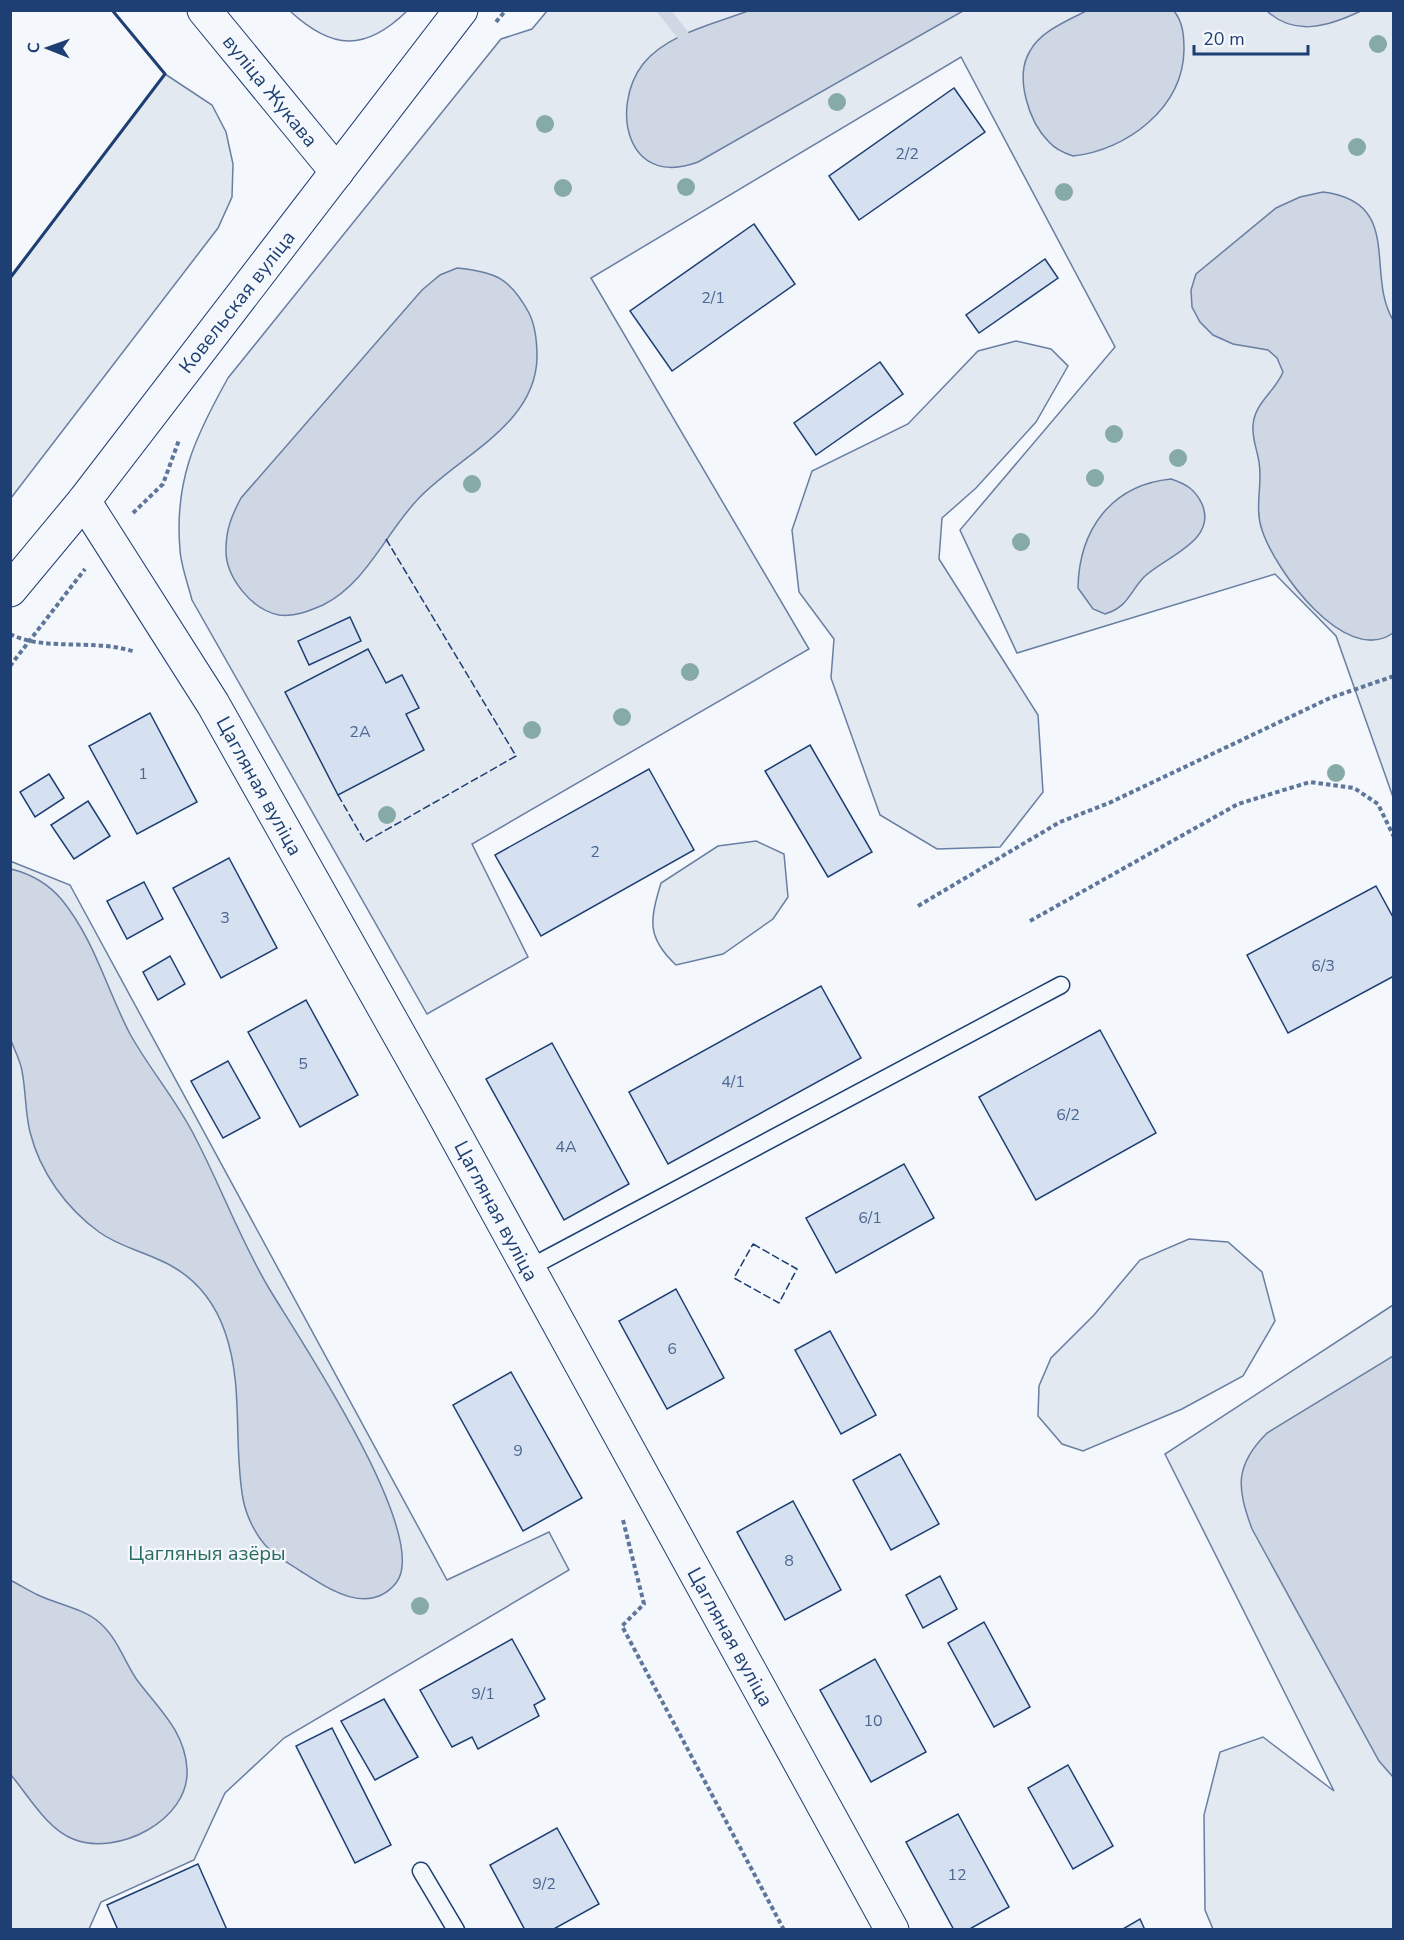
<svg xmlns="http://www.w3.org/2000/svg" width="1404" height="1940" viewBox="0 0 1404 1940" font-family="'Nunito Sans',sans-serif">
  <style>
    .green { fill: #e3e9f0; stroke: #687fa3; stroke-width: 1.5 }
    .water { fill: #cfd7e4; stroke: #687fa3; stroke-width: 1.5 }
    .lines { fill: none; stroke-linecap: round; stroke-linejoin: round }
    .stream { stroke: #cfd7e4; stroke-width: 12 }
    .building { fill: #d5e0f0; stroke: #1d3f73; stroke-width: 1.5 }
    .service-casing { stroke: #1d3f73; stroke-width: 19 }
    .tertiary-casing { stroke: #1d3f73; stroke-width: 35 }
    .primary-casing { stroke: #1d3f73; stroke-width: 35 }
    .trunk-casing { stroke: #1d3f73; stroke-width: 35 }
    .path { stroke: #5e769c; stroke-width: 4; stroke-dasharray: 4.5 3; stroke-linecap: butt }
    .service { stroke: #f4f7fb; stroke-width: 16 }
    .tertiary { stroke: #f4f7fb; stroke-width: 33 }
    .primary { stroke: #f4f7fb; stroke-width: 33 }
    .trunk { stroke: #f4f7fb; stroke-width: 33 }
    .fence { stroke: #1d3f73; stroke-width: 1.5; stroke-dasharray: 8 3; stroke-linecap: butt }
    .wall { stroke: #1d3f73; stroke-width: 3 }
    .tree { fill: #86aba6 }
    .labels { text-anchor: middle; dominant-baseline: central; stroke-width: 4.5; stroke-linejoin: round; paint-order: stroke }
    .number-label { font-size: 16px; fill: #4b6792 }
    .street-label { font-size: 20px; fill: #1d3f73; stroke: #f4f7fb }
    .park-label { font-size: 20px; fill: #2c6c60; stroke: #f4f7fb }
  </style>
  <rect width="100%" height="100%" fill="#f4f7fb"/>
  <g class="green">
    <path d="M290,11H407C365,52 332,50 290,11Z"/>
    <path d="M547,11H1393V797L1336,636L1275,574L1017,653L960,530L1115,347L961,57L591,278L809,649L472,844L528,957L427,1014L192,600C188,584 181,566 180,550C174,481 195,437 228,378L501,39L532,29Z"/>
    <path d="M165,74L212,105L226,132L233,164L232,197L218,228L11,498V278Z"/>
    <path d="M1016,341L1051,349L1068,366L1036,422L976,488L942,518L939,559L1038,715L1043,792L1000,847L937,849L880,815L831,678L834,639L799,592L792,530L812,471L908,424L978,351Z"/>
    <path d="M756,841L784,854L788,897L773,919L723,954L676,965C646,937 650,920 661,883L718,846Z"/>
    <path d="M10,861L70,885L447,1580L549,1532L569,1570L284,1738L225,1793L194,1860L101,1902L89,1929H11Z"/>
    <path d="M1189,1239L1228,1242L1262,1272L1275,1321L1243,1376L1182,1409L1083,1451L1062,1444L1038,1416L1039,1386L1051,1358L1094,1315L1140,1260Z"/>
    <path d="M1393,1305V1929H1213L1205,1910L1204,1815L1220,1752L1263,1737L1334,1791L1165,1454Z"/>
  </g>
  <g class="water">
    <path d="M748,11V10L963,11L698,162C626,189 610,107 643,64C667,34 714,24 748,11Z"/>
    <path d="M1086,11H1174C1183,22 1184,36 1184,50C1183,108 1127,150 1073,156C1064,153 1055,149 1049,142C1029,122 1014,77 1030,51C1041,31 1067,21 1086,11Z"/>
    <path d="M1267,11H1361C1329,26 1295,37 1267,11Z"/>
    <path d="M1323,192C1404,202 1365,273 1393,320V633C1345,667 1275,570 1262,530C1254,507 1263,484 1259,462C1257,449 1252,439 1253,426C1254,403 1275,392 1283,372L1277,358L1268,350L1233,344L1213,335L1200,322L1192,307L1191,290L1196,274L1276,208L1300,197Z"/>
    <path d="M457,268C496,272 510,278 529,313C535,325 537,343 537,357C536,425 460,455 419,498C386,532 367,583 323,605C309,611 295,617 279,615C252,610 225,577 226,549C226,529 232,515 241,498L422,290L440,275Z"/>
    <path d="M1171,479C1186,484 1195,489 1202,504C1218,541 1164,557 1144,577C1129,593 1128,607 1105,614L1093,609L1078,588C1079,530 1111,485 1171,479Z"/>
    <path d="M11,869C31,874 48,883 62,900C94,939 107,990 130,1034C150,1070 178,1102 196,1139C222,1189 241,1242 270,1290C297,1335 433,1537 396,1583C369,1616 330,1590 302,1572C290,1564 276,1557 266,1546C255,1534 246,1515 243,1499C233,1443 244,1386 225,1332C213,1297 190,1272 155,1258C135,1249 117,1245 99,1232C66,1208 40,1172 30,1132C25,1112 26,1091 22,1071C20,1059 13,1048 10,1037C7,1024 10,1007 10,993C10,952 10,910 11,869Z"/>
    <path d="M1393,1356V1777L1379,1761L1252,1529C1237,1488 1234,1466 1267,1433Z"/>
    <path d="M10,1580C20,1585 29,1591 38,1595C57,1604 85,1609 100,1623C118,1639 124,1661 137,1680C158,1708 185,1731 187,1769C190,1821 116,1857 73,1839C47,1829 28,1795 11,1775Z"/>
  </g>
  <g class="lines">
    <path class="stream" d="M663,10L683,35"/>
  </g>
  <g class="building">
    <path d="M954,88L985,132L859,220L829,176Z"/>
    <path d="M754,224L795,284L672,371L630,311Z"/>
    <path d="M1045,259L1058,278L979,333L966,315Z"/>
    <path d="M880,362L903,394L816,455L794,423Z"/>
    <path d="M350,617L361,641L309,665L298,641Z"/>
    <path d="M368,649L386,683L402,675L419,708L406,714L424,750L338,795L285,692Z"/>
    <path d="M150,713L197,802L137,834L89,746Z"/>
    <path d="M810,745L872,852L828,877L765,771Z"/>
    <path d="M649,769L694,850L541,936L495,855Z"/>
    <path d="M49,774L64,798L35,817L20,792Z"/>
    <path d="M88,801L110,836L74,859L51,825Z"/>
    <path d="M229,858L277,948L221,978L173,888Z"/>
    <path d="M144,882L163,919L127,939L107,901Z"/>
    <path d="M1376,886L1394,919V976L1288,1033L1247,955Z"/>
    <path d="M170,956L185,984L158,1000L143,972Z"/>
    <path d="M821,986L861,1058L668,1164L629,1092Z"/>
    <path d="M306,1000L358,1095L300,1127L248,1032Z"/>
    <path d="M1100,1030L1156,1133L1036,1200L979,1097Z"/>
    <path d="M552,1043L629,1184L564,1220L486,1079Z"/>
    <path d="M228,1061L260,1118L223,1138L191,1081Z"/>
    <path d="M904,1164L934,1218L836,1273L806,1218Z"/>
    <path d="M676,1289L724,1378L667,1409L619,1321Z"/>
    <path d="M830,1331L876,1415L841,1434L795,1350Z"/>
    <path d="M511,1372L582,1498L523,1531L453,1405Z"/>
    <path d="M900,1454L939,1524L891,1550L853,1480Z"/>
    <path d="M793,1501L841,1590L785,1620L737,1532Z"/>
    <path d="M940,1576L957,1609L923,1628L906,1595Z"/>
    <path d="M984,1622L1030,1707L994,1727L948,1643Z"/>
    <path d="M512,1639L545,1699L534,1705L539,1716L478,1749L472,1737L452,1747L420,1690Z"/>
    <path d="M875,1659L926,1752L871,1782L820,1690Z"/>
    <path d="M384,1699L418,1757L375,1780L341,1721Z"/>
    <path d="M332,1728L391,1845L355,1863L296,1746Z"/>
    <path d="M1068,1765L1113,1846L1073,1869L1028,1788Z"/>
    <path d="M958,1814L1009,1907L968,1930H954L906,1842Z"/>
    <path d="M557,1828L599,1904L552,1930H525L490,1865Z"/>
    <path d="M198,1864L227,1930H118L107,1905Z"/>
    <path d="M1140,1919L1145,1930H1121Z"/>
  </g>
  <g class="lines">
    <g class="service-casing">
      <g id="service">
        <path d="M527,1269L1061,985"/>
        <path d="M421,1871L456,1930"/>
      </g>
    </g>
    <g class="tertiary-casing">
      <path id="tertiary" d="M84,501L213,704L441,1109L892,1930"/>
    </g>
    <g class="primary-casing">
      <path id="primary" d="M204,10L337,172"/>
    </g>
    <g class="trunk-casing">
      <path id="trunk" d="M10,590L84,501L461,10"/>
    </g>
    <g class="path">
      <path d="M496,22L506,10"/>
      <path d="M133,513L163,484L179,440"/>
      <path d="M10,634C46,652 95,638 135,652"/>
      <path d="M10,666L85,569"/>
      <path d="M918,906L1060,822L1109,803L1330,698L1394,676"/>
      <path d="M1030,921L1238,804L1310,782L1354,788L1378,804L1394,837"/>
      <path d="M623,1520L644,1604L622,1626L784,1930"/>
    </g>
    <use href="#service" class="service"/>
    <use href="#tertiary" class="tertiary"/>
    <use href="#primary" class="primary"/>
    <use href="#trunk" class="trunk"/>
    <g class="fence">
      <path d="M338,795L365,842L516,756L386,539"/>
      <path d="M753,1244L797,1269L779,1303L734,1278Z"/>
    </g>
    <path class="wall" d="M10,278L165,74L112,10"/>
  </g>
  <g class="tree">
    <circle cx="1378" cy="44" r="9"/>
    <circle cx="837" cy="102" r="9"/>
    <circle cx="545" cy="124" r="9"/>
    <circle cx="1357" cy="147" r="9"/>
    <circle cx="686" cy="187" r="9"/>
    <circle cx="563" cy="188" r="9"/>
    <circle cx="1064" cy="192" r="9"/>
    <circle cx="1114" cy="434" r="9"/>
    <circle cx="1178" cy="458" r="9"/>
    <circle cx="1095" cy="478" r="9"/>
    <circle cx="472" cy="484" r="9"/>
    <circle cx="1021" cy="542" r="9"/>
    <circle cx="690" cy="672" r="9"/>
    <circle cx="622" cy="717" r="9"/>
    <circle cx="532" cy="730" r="9"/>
    <circle cx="1336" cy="773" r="9"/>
    <circle cx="387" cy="815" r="9"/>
    <circle cx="420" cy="1606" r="9"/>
  </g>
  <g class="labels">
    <g class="number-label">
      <text x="907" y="154">2/2</text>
      <text x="713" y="298">2/1</text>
      <text x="360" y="732">2А</text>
      <text x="143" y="774">1</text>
      <text x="595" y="852">2</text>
      <text x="225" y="918">3</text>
      <text x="1323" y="966">6/3</text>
      <text x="303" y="1064">5</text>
      <text x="733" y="1082">4/1</text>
      <text x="1068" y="1115">6/2</text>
      <text x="566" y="1147">4А</text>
      <text x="870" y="1218">6/1</text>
      <text x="672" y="1349">6</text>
      <text x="518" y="1451">9</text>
      <text x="789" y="1561">8</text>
      <text x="483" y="1694">9/1</text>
      <text x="873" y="1721">10</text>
      <text x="957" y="1875">12</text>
      <text x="544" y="1884">9/2</text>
    </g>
    <g class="street-label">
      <text transform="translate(270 91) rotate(51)">вуліца Жукава</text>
      <text transform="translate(237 302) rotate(-52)">Ковельская вуліца</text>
      <text transform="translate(259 786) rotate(61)">Цагляная вуліца</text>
      <text transform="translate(496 1211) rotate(62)">Цагляная вуліца</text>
      <text transform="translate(730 1637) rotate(61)">Цагляная вуліца</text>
    </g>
    <g class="park-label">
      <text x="207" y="1553">Цагляныя азёры</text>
    </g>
  </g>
  <rect width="1404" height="1940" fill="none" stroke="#1d3f73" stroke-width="24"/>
  <g transform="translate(48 48) rotate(271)" stroke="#f4f7fb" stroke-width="4.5" paint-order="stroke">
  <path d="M0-4.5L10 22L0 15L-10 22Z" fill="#1d3f73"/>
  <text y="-9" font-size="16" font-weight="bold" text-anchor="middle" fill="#1d3f73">С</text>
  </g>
  <path d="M1194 45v9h114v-9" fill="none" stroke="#1d3f73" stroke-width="3"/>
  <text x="1203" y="45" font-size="18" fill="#1d3f73" stroke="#f4f7fb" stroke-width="4.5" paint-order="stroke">20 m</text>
</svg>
